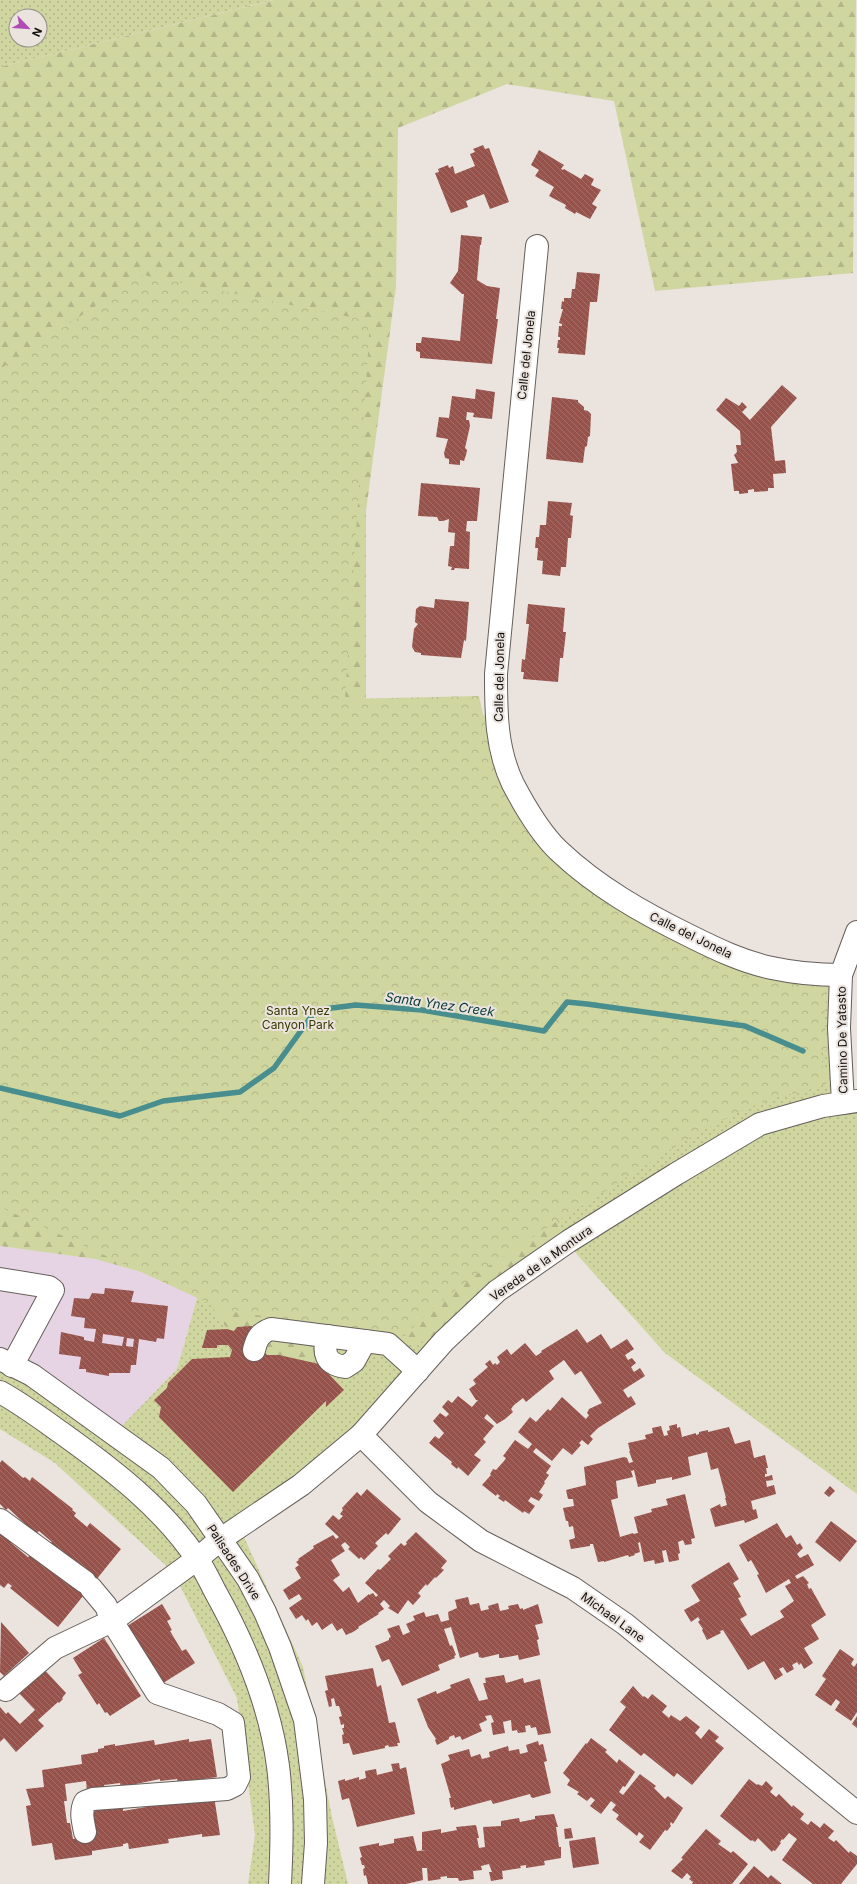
<svg xmlns="http://www.w3.org/2000/svg" width="857" height="1884" viewBox="0 0 857 1884" font-family="Inter,sans-serif">
  <style>
    .commercial { fill: #e6d4e5 }
    .grass { fill: url(#grass-dots); fill-rule: evenodd }
    .forest { fill: url(#forest-firs) }
    .park { fill: url(#park-crowns) }
    .lines { fill: none; stroke-linecap: round; stroke-linejoin: round }
    .stream { stroke: #488e8e; stroke-width: 5.5 }
    .building { fill: url(#building-back-hatch); fill-rule: evenodd }
    .minor-casing { stroke: #665f5b; stroke-width: 24 }
    .minor { stroke: #fff; stroke-width: 22 }
    .labels { text-anchor: middle; dominant-baseline: central; stroke-width: 4; stroke-linejoin: round; paint-order: stroke }
    .street-label { font-size: 12px; fill: #120f0e; stroke: #ebe3de }
    .park-label { font-size: 12px; fill: #363900; stroke: #ebe3de }
    .water-label { font-size: 13px; font-style: italic; fill: #053838; stroke: #ebe3de }
  </style>
  <defs>
    <pattern id="grass-dots" width="8" height="8" patternUnits="userSpaceOnUse"><rect width="8" height="8" fill="#d0d6a0"/><path d="M2 2h.1M6 6h.1" fill="none" stroke="#b2b689" stroke-width="1.8" stroke-linecap="round"/></pattern>
    <pattern id="forest-firs" width="22" height="20" patternUnits="userSpaceOnUse"><rect width="22" height="20" fill="#d0d6a0"/><path d="M5 1l3.5 6h-7zM16 11l3.5 6h-7z" fill="#b2b689"/></pattern>
    <pattern id="park-crowns" width="20" height="18" patternUnits="userSpaceOnUse"><rect width="20" height="18" fill="#d0d6a0"/><path d="M2 6a3 3 0 1 1 6 0M12 15a3 3 0 1 1 6 0" fill="none" stroke="#b2b689"/></pattern>
    <pattern id="building-back-hatch" width="6" height="6" patternUnits="userSpaceOnUse"><rect width="6" height="6" fill="#97524b"/><path d="M-1 5l2 2M0 0l6 6M5-1l2 2" fill="none" stroke="#a1706b"/></pattern>
  </defs>
  <rect width="100%" height="100%" fill="#ebe3de"/>
  <path class="commercial" d="M0,1246L95,1259L200,1288L177,1369L117,1431L19,1358L0,1347Z"/>
  <g class="grass">
    <path d="M0,0H273L0,67ZM16,16H40V40H16Z"/>
    <path d="M496,714L538,816L586,868L726,948L845,971L851,1099L857,1100V1494L665,1353L565,1241L366,728Z"/>
    <path d="M200,1288L438,1337L357,1431L238,1524L303,1667L332,1817L348,1884H248L255,1835L237,1698L173,1572L55,1463L0,1429V1353L117,1431L177,1369Z"/>
  </g>
  <path class="forest" d="M274,0H856L853,273L655,291L614,101L507,84L398,128L396,287L366,511V728L565,1241L440,1339L254,1368L199,1288L95,1259L0,1246V67Z"/>
  <path class="park" d="M143,275L370,321L345,699L479,696L492,756L578,878L828,984L824,1017L828,1048L827,1050L821,1051L823,1071L830,1069L831,1072L826,1084C808,1091 790,1093 772,1099C739,1110 708,1127 678,1145C634,1172 591,1200 547,1228C497,1260 445,1292 405,1336L234,1312L217,1307L0,1207V369Z"/>
  <g class="lines">
    <path class="stream" d="M0,1088L120,1116L163,1101L240,1092L274,1068L316,1010L356,1005L422,1010L544,1031L567,1002L587,1004L745,1026L803,1051"/>
  </g>
  <g class="building">
    <path d="M483,145L485,149L489,148L509,202L490,209L484,194L466,201L468,207L451,213L435,173L439,172L438,169L448,165L449,168L453,166L455,174L475,166L470,154L475,152L473,149Z"/>
    <path d="M539,150L564,165L561,169L563,170L564,169L581,179L585,174L594,179L591,185L601,190L592,204L597,207L590,219L576,212L575,214L565,208L566,205L549,196L554,187L535,176L539,170L531,165Z"/>
    <path d="M461,235L482,237L481,245H480L477,280L487,286L500,288L496,319H498L492,364L420,358V352L416,351V343H421L422,337L460,341L464,294H462L450,283L458,271Z"/>
    <path d="M577,272L600,274L597,302H590L585,355L558,353L559,348H557L558,340H560V337H558L559,326H562V324L559,323L563,309H561L562,301L564,302V298H571L572,289H575Z"/>
    <path d="M782,385L797,398L771,427L775,461L785,460L786,473L773,474L774,488H768V491L754,492V489L748,490V493L739,494V491H734L731,464L738,463L734,455L737,452L736,445H741L740,431L716,410L726,398L739,406L742,402L747,407L742,412L750,420Z"/>
    <path d="M476,389L495,392L492,419L473,417L474,413L467,412L466,420H469L470,426L465,448L467,450L466,455L464,461L460,460V465L449,464V459L445,458L444,453L448,439L436,437L439,417L449,418L452,396L475,399Z"/>
    <path d="M552,397L578,400V402L584,407V410L588,411L591,414L590,436L588,437L587,446L585,447L583,463L546,459Z"/>
    <path d="M421,483L480,488L477,521H467L466,531L470,532L469,569L455,568L454,570H451L452,567L448,566L450,546H454L455,533L448,532L449,519L443,521H439L437,517L418,516Z"/>
    <path d="M548,501L572,503L570,515L573,516L571,538H568L566,567H561L560,576L542,574L543,561L537,560L538,548H535L536,537H539L540,525H546Z"/>
    <path d="M435,599L469,602L466,641L464,640L461,658L421,655V653L415,652L412,647L414,629L418,624L415,622L416,609L420,606L434,608Z"/>
    <path d="M528,604L565,608L563,632H566L563,658H560L558,682L523,679L524,672H521L522,659L525,660L529,624H526Z"/>
    <path d="M105,1288L134,1291L131,1302L168,1306L164,1339L157,1338L156,1342L139,1339L136,1365H131L130,1373H109V1376L86,1372V1369H79L81,1357L59,1354L61,1332L84,1337V1340L94,1342L96,1329L84,1328L85,1318L71,1316L74,1298L89,1299L92,1293L104,1294ZM103,1334L124,1337L122,1346L102,1343ZM127,1338L134,1339L133,1347L126,1346Z"/>
    <path d="M252,1326L247,1350L262,1349L267,1355H279L319,1364L344,1390L326,1407V1401L233,1492L159,1417L161,1407L154,1400L167,1388L168,1383L192,1359L230,1357L232,1350L228,1345H217V1348H202L207,1330L227,1329L234,1331L237,1327Z"/>
    <path d="M577,1329L587,1343L601,1334L611,1349L627,1339L634,1349L625,1355L628,1360L632,1358L636,1363L631,1367L634,1372L640,1368L645,1376L623,1390L628,1398L631,1396L636,1404L598,1428L590,1436L593,1439L588,1445L582,1440L579,1443L581,1445L572,1455L563,1448L552,1461L536,1448L533,1452L551,1466L546,1473L549,1475L544,1482L545,1483L539,1492L543,1495L539,1501L531,1497L528,1501L535,1506L529,1514L524,1511L523,1513L505,1500L504,1502L498,1498L500,1496L497,1494L496,1496L482,1485L491,1475L490,1474L493,1469L496,1470L504,1461L506,1458L503,1456L515,1440L528,1449L532,1444L518,1432L530,1417L536,1422L548,1409L550,1411L562,1397L586,1419L589,1415L587,1413L589,1409L602,1403L581,1371L575,1375L564,1360L549,1371L554,1379L526,1402L523,1398L514,1405L511,1409L513,1412L505,1419L497,1424L487,1414L484,1418L494,1426L483,1439L486,1442L474,1455L481,1460L468,1476L458,1467L457,1469L451,1464L452,1462L429,1443L435,1436L439,1439L444,1433L433,1421L440,1413L446,1417L449,1414L442,1407L448,1400L452,1403L458,1396L472,1407L478,1400H476L469,1389L476,1384L473,1380L488,1367L485,1364L490,1360L493,1365L495,1363L497,1365L500,1362L497,1357L507,1349L511,1355L525,1343L536,1356L542,1352L541,1351Z"/>
    <path d="M677,1424V1428L680,1427L682,1437L696,1433V1435L699,1434V1432L708,1430V1432L729,1427L735,1444L750,1440L754,1458L765,1455L768,1468H766L767,1474H765V1477L772,1475L773,1480L766,1481L767,1487L774,1485L776,1494L751,1501L753,1510L756,1509L758,1518L745,1523L744,1520L715,1527L710,1509L720,1504L721,1507L727,1505L725,1498H726L718,1468L711,1470L707,1452L688,1457L691,1475L672,1480V1477L656,1480V1483L638,1487L634,1470L631,1471L633,1477L616,1481L618,1498L611,1500L620,1537L633,1533V1534L638,1533L634,1517L652,1512L651,1509L668,1505L666,1499L685,1494L695,1538L691,1539L692,1544L685,1545L683,1540L678,1542L680,1553L678,1554L679,1560L669,1562L666,1550L662,1551L664,1562L655,1564L654,1560L644,1562L640,1542L638,1543L640,1552L634,1554L635,1555L629,1557L628,1555L604,1562V1561L598,1562L593,1544H590V1546L571,1549L569,1540L575,1538L573,1526L569,1527L568,1521H566L563,1508L574,1506L573,1499H576H568L566,1490L586,1485L584,1467L624,1457L627,1458L629,1463L633,1462L629,1451H630L628,1443L646,1439L645,1435L653,1433L652,1428L661,1426L664,1436L668,1435L667,1431L670,1430L669,1426Z"/>
    <path d="M2,1460L23,1478L25,1477L30,1481L32,1477L73,1509L72,1510L76,1513L74,1516L87,1527L90,1523L121,1549L58,1627L10,1588L12,1586L8,1583L4,1588L0,1585V1530L13,1541L11,1543L28,1557L52,1542L39,1531L36,1534L8,1508L6,1510L0,1504V1463Z"/>
    <path d="M830,1486L835,1491L829,1497L824,1493Z"/>
    <path d="M367,1489L401,1519L388,1535L386,1533L375,1543L378,1546L364,1560L361,1557L359,1559L348,1549L350,1547L345,1542L341,1545L345,1551L331,1560L340,1575L333,1580L343,1592L349,1587L358,1603L369,1594V1595L373,1593L376,1597L378,1595L365,1583L378,1569L380,1570L391,1559L388,1556L401,1543L404,1546L407,1544L406,1542L416,1532L447,1561L441,1568L444,1570L436,1578L435,1577L427,1586L426,1584L418,1593L421,1596L413,1605L408,1600L398,1614L388,1608L390,1606L384,1600L380,1604L384,1609L378,1613L379,1614L358,1627L359,1628L353,1632L346,1635L342,1628L337,1631L332,1623L322,1630L317,1622L312,1626L308,1619L306,1621L302,1615L296,1619L289,1608L302,1599L299,1594L289,1600L283,1590L301,1578L295,1568L299,1565L296,1562L299,1560L298,1559L314,1548L313,1546L333,1535L336,1539L339,1537L325,1524L333,1515L339,1520L343,1516L340,1514L343,1510L342,1508L357,1492L361,1496Z"/>
    <path d="M831,1521L857,1541L840,1562L815,1542Z"/>
    <path d="M777,1523L786,1538L791,1535L797,1545L800,1543L803,1548L797,1554L800,1558L808,1554L814,1565L795,1576L797,1579L803,1576L805,1578L809,1583L807,1584L809,1589L811,1588L826,1615L811,1625L819,1639L804,1648L813,1663L804,1669L801,1663L799,1665L797,1662L792,1665L794,1669L787,1673L783,1667L779,1669L783,1675L775,1680L764,1661L748,1670L723,1630L720,1631L721,1633L707,1640L702,1630L703,1629L698,1622L700,1620L698,1617L691,1622L684,1610L700,1601L691,1586L693,1584L729,1562L739,1579L733,1583L741,1597L738,1598L747,1615L740,1619L751,1636L784,1617L780,1611L794,1601L785,1586L791,1583L789,1579L766,1593L757,1575L759,1574L751,1560L748,1562L739,1545Z"/>
    <path d="M468,1597L470,1605L479,1603L481,1611L489,1609L488,1606L498,1603L500,1611L509,1609L508,1606L518,1604L520,1609L523,1608V1610L538,1604L543,1623L535,1625L539,1639L537,1640L540,1655L519,1660L518,1655L502,1658H499V1654L482,1658L479,1657L478,1652L460,1658L451,1627L444,1629L450,1646L452,1645L456,1655L454,1656L455,1658L438,1665L440,1670L402,1686L389,1659L382,1662L375,1646L389,1640V1638L391,1637L387,1629L399,1625L403,1635L410,1632L406,1624L415,1620L413,1616L424,1612L426,1617L438,1614L441,1622L449,1620L448,1612L457,1608L455,1600Z"/>
    <path d="M162,1604L171,1619L167,1621L172,1630L170,1631L182,1651L186,1649L195,1663L160,1685L127,1626Z"/>
    <path d="M1,1622L29,1653L4,1676L0,1672Z"/>
    <path d="M104,1638L141,1696L110,1716L107,1712L105,1713L99,1703L97,1705L78,1675L82,1673L73,1658Z"/>
    <path d="M840,1649L854,1659L851,1664L854,1667L857,1663V1712L851,1721L835,1710L840,1702L836,1699L831,1706L815,1695L826,1679L822,1676Z"/>
    <path d="M42,1667L66,1693L62,1698L63,1699L59,1703L58,1702L38,1720L44,1726L16,1752L4,1738L0,1742V1707L6,1714L8,1712L20,1724L35,1710L15,1689Z"/>
    <path d="M373,1668L377,1687L381,1685L389,1723L395,1722L400,1743H397L398,1746L389,1747L388,1745L385,1746V1748L353,1755L349,1743L343,1744L342,1735L344,1734L342,1728H344V1724L341,1725L339,1717L342,1716L339,1706H336L334,1698L331,1699L332,1706L329,1707L325,1691L328,1690L325,1676Z"/>
    <path d="M504,1675L506,1683L523,1678L524,1683L540,1679L551,1733L538,1735L536,1727L531,1728L530,1725L525,1726L526,1732L518,1733L517,1730L512,1731L511,1720L503,1722L505,1733L493,1735L491,1723L494,1722L491,1715L485,1716L487,1720L479,1724L482,1731L462,1740L460,1736L455,1738L454,1735L449,1737V1739L437,1745L435,1740L436,1739L428,1727L417,1699L436,1691L437,1694L451,1688L450,1685L469,1678L479,1701L488,1699L483,1683H486L485,1678Z"/>
    <path d="M633,1686L643,1697L644,1696L648,1699L652,1694L667,1706L662,1712L669,1718L671,1715L680,1721L686,1716L700,1727L695,1733L701,1739L709,1729L719,1737L715,1741L724,1748L692,1785L677,1773L674,1777L644,1753L641,1756L609,1730L626,1707L620,1702Z"/>
    <path d="M857,1716V1728L852,1724Z"/>
    <path d="M591,1738L607,1750L605,1752L617,1763L619,1759L635,1772L625,1787L623,1786L619,1792L623,1795L640,1774L656,1786L654,1788L665,1799L668,1796L683,1808L673,1824L671,1822L670,1824L671,1826L667,1831L665,1830L650,1850L639,1842L644,1836L639,1832L637,1836L616,1819L619,1815L612,1810L616,1805L611,1801L601,1814L590,1806L595,1800L591,1797L587,1801L577,1794L579,1792L567,1785L570,1780L563,1773L586,1743L587,1744Z"/>
    <path d="M189,1739V1742L211,1739L217,1777L178,1783L177,1779L160,1781V1779L121,1787L120,1783L104,1785L105,1788L87,1791L86,1781L65,1784L67,1801H64L67,1823H70L73,1839L93,1836L89,1809L106,1806V1809L123,1807V1811L146,1807L145,1805L214,1796L220,1835L202,1837V1834L168,1839L169,1843L129,1849L128,1843L123,1844V1846L92,1851V1855L55,1860L52,1843L32,1846L26,1806L31,1805L26,1789L44,1787L42,1770L82,1764L81,1755L98,1752V1749L104,1748V1746L115,1744V1746L154,1740L155,1745Z"/>
    <path d="M538,1741L539,1745L543,1744L547,1761L544,1762L551,1793L533,1798L531,1797L530,1794L493,1804L491,1800L454,1810V1807L451,1808L449,1798H451L441,1764L450,1760L448,1755L469,1749L471,1757L480,1754L482,1759L490,1757L489,1752L508,1746L509,1751L519,1749L520,1754L528,1752L526,1745Z"/>
    <path d="M399,1763L400,1769L406,1767L415,1814L357,1827L349,1798L342,1800L338,1781L345,1779V1781L359,1777V1780L366,1778L365,1771L376,1769L377,1775L393,1771L391,1764Z"/>
    <path d="M749,1779L757,1785L758,1784L762,1786L766,1781L773,1788L770,1792L776,1797L779,1794L792,1807L793,1805L804,1814L800,1819L808,1825L811,1821L820,1828L824,1823L834,1831L828,1838L834,1842L836,1840L849,1853L850,1851L857,1856V1864L841,1884H813L782,1860L797,1839L789,1833L783,1840L782,1839L780,1842L781,1843L775,1851L773,1850L772,1852L758,1838L755,1842L752,1840L751,1841L720,1816Z"/>
    <path d="M554,1814L558,1827H556L559,1847H561V1858L544,1861L545,1865L526,1868V1865L520,1866L521,1868L502,1871L503,1879L491,1881L489,1872H492L489,1864L481,1866L482,1870L473,1871L474,1879L459,1881L458,1878H447V1876L440,1877L441,1879L428,1881L427,1868H422L423,1880L406,1884H368L366,1875L364,1876L363,1869L365,1868L364,1865H362L360,1858L362,1857L359,1847L379,1843V1846L394,1843V1839L413,1836L417,1851L427,1850H422V1832L441,1829V1833L457,1830L456,1827L476,1825L479,1838H477L479,1848L485,1847L483,1827L501,1826V1821L519,1818L520,1822L535,1819V1816Z"/>
    <path d="M571,1828L573,1838L565,1839L564,1829Z"/>
    <path d="M706,1829L721,1841L718,1844L731,1853L733,1851L748,1864L732,1884H692L693,1882L689,1879L691,1877L687,1873L682,1879L671,1871L683,1859L681,1858Z"/>
    <path d="M595,1837L599,1864L573,1868L569,1841Z"/>
    <path d="M754,1866L768,1878L771,1875L782,1884H739Z"/>
  </g>
  <g class="lines">
    <g class="minor-casing">
      <g id="minor">
        <path d="M537,246L496,674C496,712 496,749 513,784C524,805 541,834 559,851C597,887 643,913 690,936C716,949 743,962 772,968C795,973 817,975 841,975"/>
        <path d="M843,1103L839,1028L841,975L857,932"/>
        <path d="M0,1279L49,1287L53,1290L12,1366"/>
        <path d="M328,1336C322,1353 326,1364 345,1367L354,1361L365,1341"/>
        <path d="M254,1350C257,1338 260,1333 271,1329L388,1344L418,1371"/>
        <path d="M0,1359L32,1375L161,1468L196,1504L248,1579L265,1612L280,1647L305,1720L315,1799L316,1843L313,1884"/>
        <path d="M0,1392C22,1404 42,1419 63,1434C112,1469 163,1508 197,1559C205,1570 210,1582 216,1593C246,1647 270,1705 278,1766C283,1806 282,1844 280,1884"/>
        <path d="M361,1435L428,1502L481,1541L573,1588L625,1624L857,1813"/>
        <path d="M0,1520L85,1582"/>
        <path d="M6,1690L55,1648L112,1621L106,1606L91,1588"/>
        <path d="M85,1832C83,1821 80,1812 85,1802L93,1799L227,1789L235,1785L239,1777L233,1723L218,1714L157,1693L112,1621L197,1559L221,1539L301,1485L361,1435L444,1341L497,1291L569,1241L676,1174L760,1124L823,1106L857,1101"/>
      </g>
    </g>
    <use href="#minor" class="minor"/>
  </g>
  <g class="labels">
    <g class="street-label">
      <text transform="translate(526 355) rotate(-84)">Calle del Jonela</text>
      <text transform="translate(499 677) rotate(-89)">Calle del Jonela</text>
      <text transform="translate(691 935) rotate(26)">Calle del Jonela</text>
      <text transform="translate(842 1040) rotate(-91)">Camino De Yatasto</text>
      <text transform="translate(541 1263) rotate(-35)">Vereda de la Montura</text>
      <text transform="translate(234 1562) rotate(57)">Palisades Drive</text>
      <text transform="translate(613 1617) rotate(36)">Michael Lane</text>
    </g>
    <g class="park-label">
      <text x="298" y="1010">Santa Ynez<tspan x="298" dy="14">Canyon Park</tspan></text>
    </g>
    <g class="water-label">
      <text transform="translate(440 1004) rotate(8)">Santa Ynez Creek</text>
    </g>
  </g>
  <g transform="translate(28 28) rotate(115)"><circle r="19" fill="#ebe3de" stroke="#948e8b"/>
  <path d="M0-3L7 15L0 10L-7 15Z" fill="#b04db4"/>
  <text y="-6" font-size="11" font-weight="bold" text-anchor="middle" fill="#120f0e">N</text>
  </g>
</svg>
